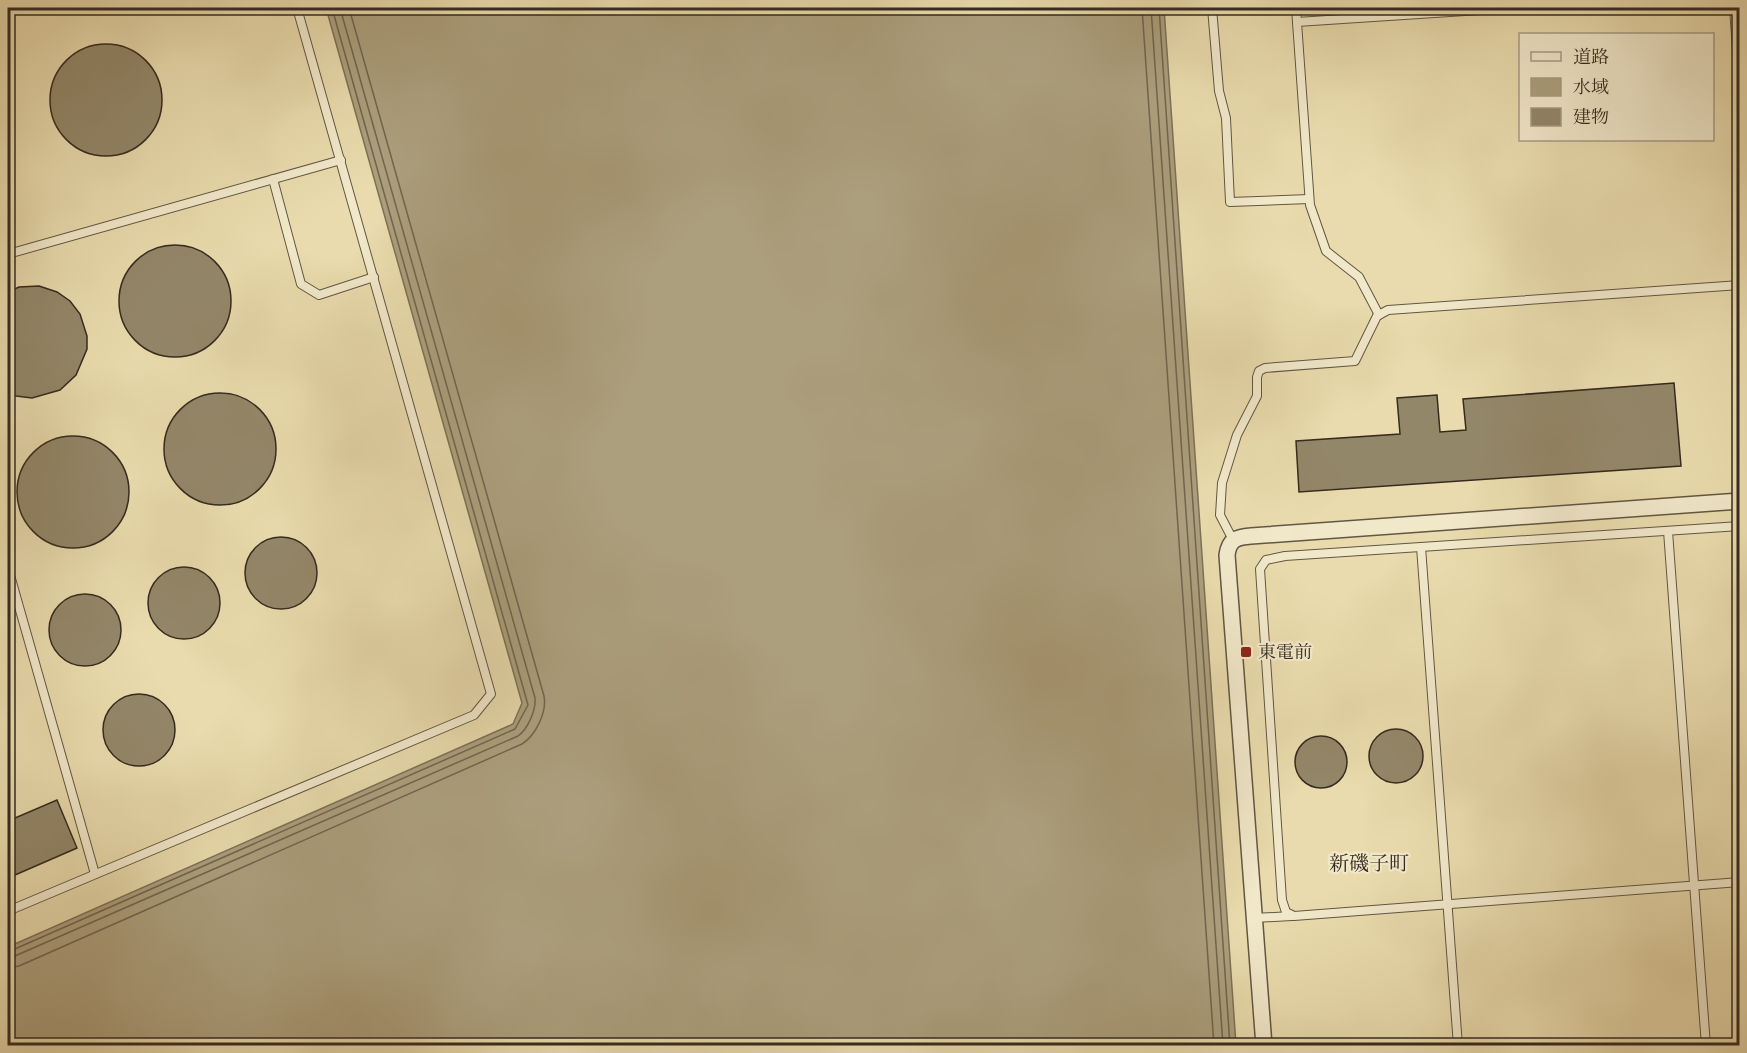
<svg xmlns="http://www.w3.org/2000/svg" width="1747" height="1053" viewBox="0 0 1747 1053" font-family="Alegreya,'Noto Serif JP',serif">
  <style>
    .water { fill: #ac9f7d; stroke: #7c7157; stroke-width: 1.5 }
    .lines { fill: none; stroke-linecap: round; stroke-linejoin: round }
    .shore { stroke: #70654e; stroke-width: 1.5 }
    .building { fill: #938769; stroke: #352b1f; stroke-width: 1.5 }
    .service-casing { stroke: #625742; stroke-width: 10 }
    .minor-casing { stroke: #625742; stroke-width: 18 }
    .service { stroke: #f1e8ca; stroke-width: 8 }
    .minor { stroke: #f1e8ca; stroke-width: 15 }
    .poi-dot { fill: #8f2418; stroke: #f1e8ca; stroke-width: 2 }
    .labels { text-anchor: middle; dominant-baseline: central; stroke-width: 4.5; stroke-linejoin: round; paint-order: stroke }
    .poi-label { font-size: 18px; fill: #352b1f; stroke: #f1e8ca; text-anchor: start }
    .neighbourhood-label { font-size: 20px; fill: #352b1f; stroke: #f1e8ca }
  </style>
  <rect width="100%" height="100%" fill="#e9dbad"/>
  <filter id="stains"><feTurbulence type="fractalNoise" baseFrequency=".00333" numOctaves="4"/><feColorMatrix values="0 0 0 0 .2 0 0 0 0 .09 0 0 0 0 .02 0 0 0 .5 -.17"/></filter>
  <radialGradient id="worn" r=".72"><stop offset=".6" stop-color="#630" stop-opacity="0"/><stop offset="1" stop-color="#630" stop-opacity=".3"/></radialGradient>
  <path class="water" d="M326,8H1164L1236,1045H8V947L513,724L522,703Z"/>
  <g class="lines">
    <g class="shore">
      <path d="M1142,8L1214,1046"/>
      <path d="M1151,8L1223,1046"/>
      <path d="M1159,8L1230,1046"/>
      <path d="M8,952L515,729L528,705L332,8"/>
      <path d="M8,959L518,736C528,729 536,710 535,698L340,8"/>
      <path d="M8,968L19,966L522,744C536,735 547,712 544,696L349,8"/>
    </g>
  </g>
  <g class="building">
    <circle cx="106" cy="100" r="56"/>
    <circle cx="175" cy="301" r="56"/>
    <path d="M39,286L57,292L70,301L80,314L87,336V349L76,375L60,390L32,398L16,396L8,392V292L19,287Z"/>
    <path d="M1674,383L1681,466L1299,492L1296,441L1400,434L1397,398L1437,395L1440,432L1466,430L1463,399Z"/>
    <circle cx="220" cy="449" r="56"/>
    <circle cx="73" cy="492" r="56"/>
    <circle cx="281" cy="573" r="36"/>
    <circle cx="184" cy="603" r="36"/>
    <circle cx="85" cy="630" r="36"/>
    <circle cx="139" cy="730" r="36"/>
    <circle cx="1396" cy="756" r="27"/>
    <circle cx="1321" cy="762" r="26"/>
    <path d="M57,800L77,848L8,878V821Z"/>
  </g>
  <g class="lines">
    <g class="service-casing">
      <g id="service">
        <path d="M1212,8L1219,91L1226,118L1230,202L1309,199"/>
        <path d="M1296,8L1310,205L1326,251L1359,277L1379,315"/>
        <path d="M1734,8L1740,92"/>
        <path d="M1297,22L1511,8"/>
        <path d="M273,179L301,284L319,295L374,277"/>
        <path d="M8,254L341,160"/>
        <path d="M1740,526L1285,556L1266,560L1260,569L1282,900L1286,912L1294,916L1740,882"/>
        <path d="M1668,531L1706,1046"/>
        <path d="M1233,540L1220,515L1222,483L1237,435L1257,396V377L1259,371L1265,368L1355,361L1377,316L1388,310L1740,285"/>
        <path d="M1421,547L1458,1046"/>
        <path d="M8,568L95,874"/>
        <path d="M8,911L474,715L491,694L297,8"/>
        <path d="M1254,918L1292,916"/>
      </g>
    </g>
    <g class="minor-casing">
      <path id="minor" d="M1264,1046L1227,555C1229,540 1236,537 1251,536L1740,501"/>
    </g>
    <use href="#service" class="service"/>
    <use href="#minor" class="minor"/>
  </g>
  <rect class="poi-dot" x="1240" y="646" width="12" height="12" rx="3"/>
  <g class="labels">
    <g class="poi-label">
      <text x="1258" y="652">東電前</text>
    </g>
    <g class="neighbourhood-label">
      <text x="1369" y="863">新磯子町</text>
    </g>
  </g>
  <rect width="1747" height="1053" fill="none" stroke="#e9dbad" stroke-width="30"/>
  <rect x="9" y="9" width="1729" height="1035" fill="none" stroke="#352b1f" stroke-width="3"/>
  <rect x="15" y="15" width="1717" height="1023" fill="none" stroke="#352b1f" stroke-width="1.5"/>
  <rect x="1519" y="33" width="195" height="108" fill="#f1e8ca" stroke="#a69c86" stroke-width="1.5"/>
  <rect x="1531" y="52" width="30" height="9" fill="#f1e8ca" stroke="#a69c86" stroke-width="1.5"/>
  <text x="1573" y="63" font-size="18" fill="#352b1f">道路</text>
  <rect x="1531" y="78" width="30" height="18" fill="#ac9f7d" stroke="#a69c86" stroke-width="1.5"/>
  <text x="1573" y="93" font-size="18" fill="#352b1f">水域</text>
  <rect x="1531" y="108" width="30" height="18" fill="#938769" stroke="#a69c86" stroke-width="1.5"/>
  <text x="1573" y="123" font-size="18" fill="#352b1f">建物</text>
  <rect width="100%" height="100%" filter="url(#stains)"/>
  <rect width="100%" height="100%" fill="url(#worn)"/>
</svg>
